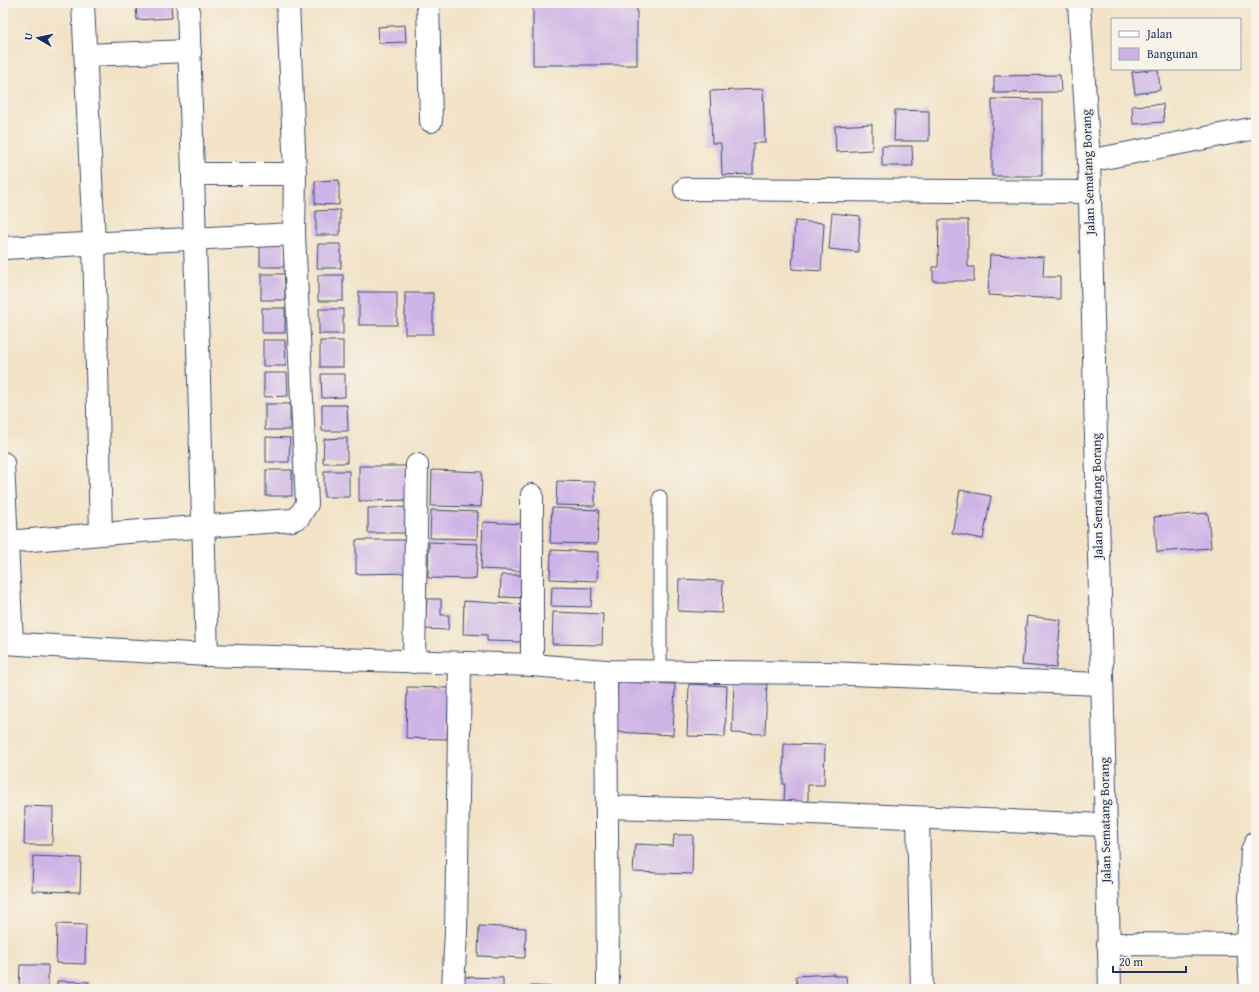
<svg xmlns="http://www.w3.org/2000/svg" width="1259" height="992" viewBox="0 0 1259 992" font-family="'Gentium Book Plus',serif">
  <style>
    .building { fill: #ceb3e6 }
    .lines { fill: none; stroke-linecap: round; stroke-linejoin: round }
    .lane-casing { stroke: #3b4a6e; stroke-width: 15 }
    .street-casing { stroke: #3b4a6e; stroke-width: 24 }
    .secondary-casing { stroke: #3b4a6e; stroke-width: 24 }
    .lane { stroke: #fff; stroke-width: 13 }
    .street { stroke: #fff; stroke-width: 22 }
    .secondary { stroke: #fff; stroke-width: 22 }
    .labels { text-anchor: middle; dominant-baseline: central; stroke-width: 4; stroke-linejoin: round; paint-order: stroke }
    .street-label { font-size: 13px; fill: #1b2f5e; stroke: #f7f3e8 }
  </style>
  <rect width="100%" height="100%" fill="#f7f3e8"/>
  <filter id="ink" filterUnits="userSpaceOnUse"><feTurbulence type="fractalNoise" baseFrequency=".025" numOctaves="2"/><feDisplacementMap in="SourceGraphic" scale="8" xChannelSelector="R" yChannelSelector="G"/><feConvolveMatrix kernelMatrix="1 2 1 2 8 2 1 2 1" color-interpolation-filters="sRGB"/></filter>
  <filter id="wash" filterUnits="userSpaceOnUse"><feTurbulence type="fractalNoise" baseFrequency=".012" numOctaves="4" result="noise"/><feDisplacementMap in="SourceGraphic" scale="16" xChannelSelector="R" yChannelSelector="G"/><feGaussianBlur stdDeviation="0.9" result="paint"/><feColorMatrix in="noise" values="0 0 0 0 0 0 0 0 0 0 0 0 0 0 0 0 0 1.4 0 .05"/><feComposite in="paint" operator="in"/></filter>
  <g filter="url(#wash)">
    <rect width="100%" height="100%" fill="#f2e2c6"/>
    <g id="blocks">
      <g class="building">
        <path d="M136,3H171L172,18L137,20Z"/>
        <rect x="461" y="3" width="35" height="3"/>
        <rect x="533" y="3" width="104" height="62"/>
        <path d="M405,25L406,42L379,43L378,27Z"/>
        <path d="M1158,69L1160,90L1135,94L1132,72Z"/>
        <path d="M1060,75L1061,92L994,93V76Z"/>
        <path d="M763,89L765,143H753V174L722,175L721,143H712L710,91Z"/>
        <path d="M992,99L1042,100V176H992Z"/>
        <path d="M1163,104L1164,122L1133,124L1132,106Z"/>
        <path d="M895,110L929,111V141H894Z"/>
        <path d="M872,124V150L836,152L835,126Z"/>
        <path d="M882,146H912L913,166H882Z"/>
        <path d="M339,180V205L315,204V181Z"/>
        <path d="M340,210V235H316V211Z"/>
        <path d="M832,213L860,216L858,252L829,249Z"/>
        <path d="M939,220H968V267H974V281H933V267H938Z"/>
        <path d="M795,221L824,223L821,271L792,269Z"/>
        <rect x="260" y="243" width="24" height="24"/>
        <path d="M318,244H341V268H317Z"/>
        <path d="M990,255L1044,257L1043,277H1060V299L988,295Z"/>
        <rect x="261" y="274" width="24" height="26"/>
        <rect x="318" y="275" width="25" height="26"/>
        <rect x="359" y="292" width="38" height="33"/>
        <rect x="405" y="293" width="28" height="41"/>
        <rect x="262" y="308" width="23" height="25"/>
        <rect x="319" y="309" width="24" height="25"/>
        <path d="M263,340H285L286,366H263Z"/>
        <rect x="320" y="341" width="23" height="26"/>
        <path d="M264,373H287L288,396L264,397Z"/>
        <path d="M321,374H345V397L322,398Z"/>
        <rect x="265" y="404" width="25" height="26"/>
        <path d="M322,405H347L348,431H322Z"/>
        <path d="M266,437L290,438L289,462H266Z"/>
        <path d="M347,438V463H323L324,439Z"/>
        <path d="M359,466H416V500L359,501Z"/>
        <rect x="266" y="470" width="26" height="26"/>
        <path d="M432,470L482,472L481,507L431,506Z"/>
        <rect x="324" y="471" width="25" height="26"/>
        <path d="M557,481L595,482V506L556,505Z"/>
        <path d="M960,490L991,496L983,539L952,533Z"/>
        <path d="M412,507V533H368V508Z"/>
        <path d="M552,508L599,510L597,544L550,543Z"/>
        <path d="M431,510L478,512L477,539L430,538Z"/>
        <path d="M1208,513L1211,548L1157,552L1154,517Z"/>
        <path d="M483,522L523,524L522,571L481,569Z"/>
        <path d="M356,540H412V573L356,574Z"/>
        <path d="M429,542L478,544L476,579L428,578Z"/>
        <path d="M551,550L598,552L597,581L550,579Z"/>
        <path d="M501,575H529L528,598L500,597Z"/>
        <path d="M679,579L723,581L722,613L678,611Z"/>
        <path d="M552,587L592,588L591,607L551,606Z"/>
        <path d="M427,599H441V615H449L448,630L425,629Z"/>
        <path d="M464,601L525,605L524,642L487,641V635L463,634Z"/>
        <path d="M553,612L603,614L602,645L552,644Z"/>
        <path d="M1027,616L1061,620L1056,668L1022,665Z"/>
        <path d="M618,682L675,684L673,735L616,732Z"/>
        <path d="M734,683L767,684L765,734L732,733Z"/>
        <path d="M689,684L727,686L725,737L687,736Z"/>
        <path d="M407,687L449,688L447,739L406,738Z"/>
        <path d="M784,744L825,745L824,785H808V803L784,802L785,784H783Z"/>
        <path d="M25,806L53,807L52,845H24Z"/>
        <path d="M674,835H693L692,874L633,872L635,844L673,846Z"/>
        <path d="M33,856L81,858L80,892L32,891Z"/>
        <path d="M57,924L86,925L85,964L56,963Z"/>
        <path d="M479,926L526,928L525,958L478,956Z"/>
        <path d="M20,965H48V989H19Z"/>
        <path d="M834,974V976H846L847,989H797L796,976Z"/>
        <path d="M460,977L503,978V989H460Z"/>
        <path d="M57,981L89,982L88,989H57Z"/>
        <path d="M531,986L564,987V989H531Z"/>
      </g>
    </g>
  </g>
  <g filter="url(#ink)">
    <use href="#blocks" fill-opacity="0" stroke="#3b4a6e" stroke-width="1"/>
    <g class="lines">
      <g class="lane-casing">
        <path id="lane" d="M660,671V497"/>
      </g>
      <g class="street-casing">
        <g id="street">
          <path d="M83,3L94,243L101,534L292,520L299,517L307,504L294,234L295,174L288,3"/>
          <path d="M188,3L207,655"/>
          <path d="M428,3L431,121"/>
          <path d="M86,55L190,51"/>
          <path d="M1089,161L1256,128"/>
          <path d="M193,174H295"/>
          <path d="M685,189L1089,192"/>
          <path d="M3,248L294,234"/>
          <path d="M3,463L12,643"/>
          <path d="M532,495V665"/>
          <path d="M7,542L101,534"/>
          <path d="M3,643L207,655L532,665L606,671L826,673L1101,684"/>
          <path d="M414,662L417,465"/>
          <path d="M606,671L608,989"/>
          <path d="M607,807L761,811L1106,825"/>
          <path d="M918,818L922,989"/>
          <path d="M1108,944L1256,945"/>
          <path d="M453,989L456,931L460,663"/>
          <path d="M1251,989L1248,946L1252,851L1256,842"/>
        </g>
      </g>
      <g class="secondary-casing">
        <path id="secondary" d="M1079,3L1089,161L1110,989"/>
      </g>
      <use href="#lane" class="lane"/>
      <use href="#street" class="street"/>
      <use href="#secondary" class="secondary"/>
    </g>
  </g>
  <g class="labels">
    <g class="street-label">
      <text transform="translate(1088 172) rotate(-92)">Jalan Sematang Borang</text>
      <text transform="translate(1097 496) rotate(-91)">Jalan Sematang Borang</text>
      <text transform="translate(1105 820) rotate(-91)">Jalan Sematang Borang</text>
    </g>
  </g>
  <rect width="1259" height="992" fill="none" stroke="#f7f3e8" stroke-width="16"/>
  <rect x="1111" y="18" width="130" height="52" fill="#f7f3e8" stroke="#9fa5b1"/>
  <rect x="1119" y="31" width="20" height="6" fill="#ffffff" stroke="#9fa5b1"/>
  <text x="1147" y="38" font-size="12" fill="#1b2f5e">Jalan</text>
  <rect x="1119" y="48" width="20" height="12" fill="#ceb3e6" stroke="#9fa5b1"/>
  <text x="1147" y="58" font-size="12" fill="#1b2f5e">Bangunan</text>
  <g transform="translate(38 38) rotate(279)" stroke="#f7f3e8" stroke-width="3" paint-order="stroke">
  <path d="M0-3L7 15L0 10L-7 15Z" fill="#1b2f5e"/>
  <text y="-6" font-size="11" font-weight="bold" text-anchor="middle" fill="#1b2f5e">U</text>
  </g>
  <path d="M1113 966v6h73v-6" fill="none" stroke="#1b2f5e" stroke-width="2"/>
  <text x="1119" y="966" font-size="12" fill="#1b2f5e" stroke="#f7f3e8" stroke-width="3" paint-order="stroke">20 m</text>
</svg>
